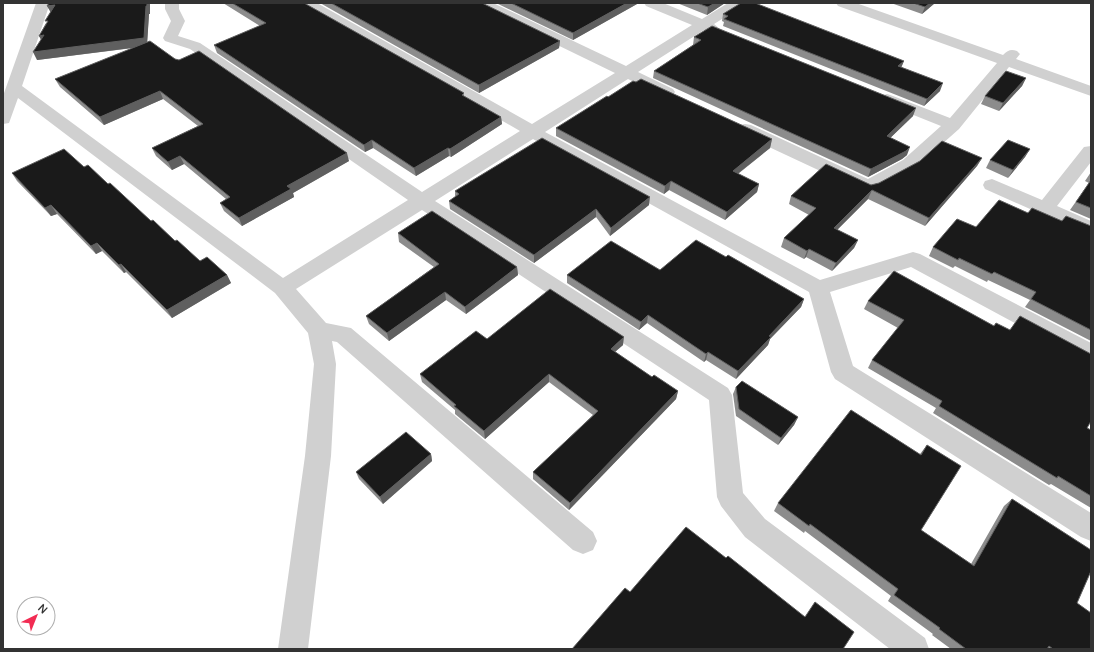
<svg xmlns="http://www.w3.org/2000/svg" width="1094" height="652" viewBox="0 0 1094 652" font-family="Manrope,sans-serif">
  <style>
    .lines { fill: none; stroke-linecap: round; stroke-linejoin: round }
    .minor { fill: #d0d0d0; fill-rule: evenodd }
    .wall { fill: #8c8c8c }
    .shaded-wall { fill: #5f5f5f }
    .building { fill: #1a1a1a; stroke: #5f5f5f }
  </style>
  <rect width="100%" height="100%" fill="#fff"/>
  <g class="lines">
    <g class="minor">
      <path d="M36,3H50L22,86L283,278L408,200L190,49L165,41L163,38L171,21L165,9V3H179V9L185,21L178,36L200,43L422,192L520,131L302,6L300,3H317L532,124L615,73L477,6L475,3H493L626,66L692,25L646,6L644,3H663L702,19L728,3H745L743,6L714,24L720,29L718,32L713,33L704,30L638,72L673,89L675,92L673,95L667,97L661,95L628,79L545,132L820,280L913,252L920,254L1091,343V363L1083,360L911,267L830,292L853,366L1091,513V541L1081,537L835,379L831,372L809,292L533,139L435,201L728,388L732,395L743,493L765,519L925,638L929,649H890L745,537L721,506L717,497L709,400L422,210L296,289L326,323L351,328L593,532L597,541L593,550L583,554L573,550L337,342L332,341L336,364L331,456L308,649H278L305,456L314,364L308,333L275,293L18,98L9,123L3,124V96Z"/>
      <path d="M836,3H856L1003,55C1008,50 1011,49 1017,51L1020,54L1016,59L1091,86V96L1009,67L959,129L915,168L875,190L868,192L861,190L739,133L737,129L739,125L745,124L751,125L868,179L903,160L941,126L881,102L879,99L881,96L887,94L893,96L950,118L997,63L838,6Z"/>
      <path d="M1091,146V162L1057,206L1091,221V236L985,189L983,185L985,181L992,179L1042,200L1084,147Z"/>
    </g>
  </g>
  <g class="wall">
    <path d="M150,3V14H149L147,42L175,59L349,161L293,193L294,197L242,226L224,211L220,203L226,199L184,164L172,170L156,156L152,148L198,126L163,99L104,125L60,87L55,79L133,48L37,60L41,39L39,36L46,23Z"/>
    <path d="M223,3H304L464,93V96L501,117L502,124L451,157L449,156L416,176L373,148L365,152L217,53L214,45L260,26Z"/>
    <path d="M320,3H482L560,41L559,48L479,93Z"/>
    <path d="M496,3H637V4L573,40Z"/>
    <path d="M677,3H725L707,15Z"/>
    <path d="M891,3H935L922,14Z"/>
    <path d="M723,14L904,61L901,67L940,91L924,106L723,26L724,22L722,21Z"/>
    <path d="M694,37L913,116L890,138L907,155L902,159L868,177L653,78L654,71L693,45Z"/>
    <path d="M1026,78L1022,86L999,111L981,104L985,96Z"/>
    <path d="M608,97L772,139L770,148L738,174L759,184L757,192L725,220L669,190L664,194L556,136V128Z"/>
    <path d="M1030,149L1025,157L1008,178L986,168L990,160Z"/>
    <path d="M982,158L977,166L925,226L868,199L837,230L858,240L854,248L832,271L806,257L804,259L781,247L784,238L809,215L789,204L791,196L871,185Z"/>
    <path d="M84,167L108,184L151,221L200,261L227,275L231,283L172,318L126,272L124,273L102,251L96,254L57,214L51,216L17,181L12,173Z"/>
    <path d="M1091,172V219L1070,210L1089,183L1085,181Z"/>
    <path d="M455,191L649,205L610,236L596,217L534,263L450,209L449,201L455,197Z"/>
    <path d="M1028,213L1062,221L1091,226V341L1025,307L1030,300L988,280L987,282L955,266L953,268L929,256L933,247L976,227Z"/>
    <path d="M398,233L517,267L518,275L466,314L446,300L389,341L369,324L366,316L434,267L399,242Z"/>
    <path d="M726,257L804,299L801,307L770,339L768,345L736,379L706,360L704,362L647,323L639,330L567,283V275L660,270Z"/>
    <path d="M868,301L994,326L1010,330L1020,316L1087,428L1091,430V508L1051,484L1049,485L933,413L936,408L868,368L872,360L898,328L864,309Z"/>
    <path d="M487,339L623,345L615,352L652,377L678,391L676,399L569,510L533,479V472L593,415L549,382L485,439L455,414V410L422,382L420,374Z"/>
    <path d="M736,387L798,417L794,425L778,445L736,416L733,394Z"/>
    <path d="M927,445L921,530L971,564L1004,506L1012,499L1077,603L1091,649H951L932,635L933,634L888,601L891,596L805,531L804,533L774,511L778,503L920,454Z"/>
    <path d="M431,454L432,461L383,504L359,479L356,472Z"/>
  </g>
  <g class="shaded-wall">
    <path d="M147,3H153H150V14H149L147,46L37,60L33,52L146,6Z"/>
    <path d="M627,3H637V4L573,40V33Z"/>
    <path d="M715,3H725L707,15L708,7Z"/>
    <path d="M930,3H935L922,14L925,7Z"/>
    <path d="M55,5L51,13L47,6Z"/>
    <path d="M44,35L43,43L39,36Z"/>
    <path d="M560,41L559,48L479,93V85Z"/>
    <path d="M904,61L901,68L898,66Z"/>
    <path d="M1026,78L1022,86L999,111L1003,103Z"/>
    <path d="M943,83L940,91L924,106L927,99Z"/>
    <path d="M160,91L163,99L104,125L100,117Z"/>
    <path d="M916,108L913,116L884,144L887,136Z"/>
    <path d="M501,117L502,124L451,157L450,149Z"/>
    <path d="M772,139L770,148L731,179L733,171Z"/>
    <path d="M372,140L373,148L365,152L364,145Z"/>
    <path d="M910,147L907,155L902,159L868,177L871,169Z"/>
    <path d="M448,148L449,156L416,176L414,168Z"/>
    <path d="M1030,149L1025,157L1008,178L1013,170Z"/>
    <path d="M347,153L349,161L293,193L294,197L242,226L239,218L287,186Z"/>
    <path d="M180,156L184,164L172,170L168,162Z"/>
    <path d="M982,158L977,166L925,226L929,218Z"/>
    <path d="M671,181L669,190L664,194L665,186Z"/>
    <path d="M759,184L757,192L725,220L727,212Z"/>
    <path d="M872,190L868,199L831,236L834,228Z"/>
    <path d="M650,197L649,205L610,236L611,228Z"/>
    <path d="M51,205L57,214L51,216L45,208Z"/>
    <path d="M596,209V217L534,263V255Z"/>
    <path d="M858,240L854,248L832,271L836,263Z"/>
    <path d="M97,243L102,251L96,254L91,246Z"/>
    <path d="M809,249L806,257L804,259L807,251Z"/>
    <path d="M121,264L126,272L124,273L119,265Z"/>
    <path d="M517,267L518,275L466,314L465,307Z"/>
    <path d="M227,275L231,283L172,318L167,310Z"/>
    <path d="M445,292L446,300L389,341L387,333Z"/>
    <path d="M804,299L801,307L770,339L768,345L736,379L738,371L769,336Z"/>
    <path d="M648,315L647,323L639,330L641,322Z"/>
    <path d="M624,337L623,345L610,356L611,349Z"/>
    <path d="M708,352L706,360L704,362L706,354Z"/>
    <path d="M549,374V382L485,439L484,431Z"/>
    <path d="M678,391L676,399L569,510L570,503Z"/>
    <path d="M798,417L794,425L778,445L781,438Z"/>
    <path d="M431,454L432,461L383,504L380,497Z"/>
  </g>
  <g class="building">
    <path d="M49,3H147V6H146L144,38L33,52L44,35L39,36L48,21H45L55,5L47,6Z"/>
    <path d="M232,3H304L464,93L462,95L501,117L450,149L448,148L414,168L372,140L364,145L214,45L266,23Z"/>
    <path d="M331,3H482L560,41L479,85Z"/>
    <path d="M511,3H627L573,33Z"/>
    <path d="M697,3H715L708,7Z"/>
    <path d="M741,3H755L904,61L898,66L943,83L927,99L724,19L728,16L723,14Z"/>
    <path d="M913,3H930L925,7Z"/>
    <path d="M712,26L916,108L887,136L910,147L906,151L871,169L654,71L701,40L694,37Z"/>
    <path d="M150,41L175,59L179,60L199,51L347,153L287,186L291,189L239,218L220,203L230,197L180,156L168,162L152,148L203,124L160,91L100,117L55,79Z"/>
    <path d="M1006,71L1026,78L1003,103L985,96Z"/>
    <path d="M641,79L772,139L733,171L759,184L727,212L671,181L665,186L556,128L607,96L608,97L633,81L636,82Z"/>
    <path d="M542,138L650,197L611,228L596,209L534,255L449,201L459,194L455,191Z"/>
    <path d="M1008,140L1030,149L1013,170L990,160Z"/>
    <path d="M942,141L982,158L929,218L872,190L834,228L858,240L836,263L809,249L807,251L784,238L816,208L791,196L826,164L871,185L879,183L920,161Z"/>
    <path d="M64,149L84,167L88,165L108,184L110,183L151,221L153,220L175,241L177,240L200,261L207,257L227,275L167,310L121,264L119,265L97,243L91,246L51,205L45,208L12,173Z"/>
    <path d="M1091,180V208L1076,202Z"/>
    <path d="M999,200L1028,213L1032,208L1062,221L1066,216L1091,226V330L1031,299L1036,292L994,272L992,274L959,258L958,260L933,247L957,219L976,227Z"/>
    <path d="M432,211L517,267L465,307L445,292L387,333L366,316L439,264L398,233Z"/>
    <path d="M696,240L726,257L728,255L804,299L769,336L771,337L738,371L708,352L706,354L648,315L641,322L567,275L611,241L660,270Z"/>
    <path d="M894,271L994,326L996,323L1010,330L1020,316L1091,354V421L1087,428L1091,430V496L1058,476L1057,478L939,406L942,401L872,360L904,320L868,301Z"/>
    <path d="M550,289L624,337L611,349L652,377L654,375L678,391L570,503L533,472L598,411L549,374L484,431L454,406L456,405L420,374L476,331L487,339Z"/>
    <path d="M742,381L798,417L781,438L739,409L736,387Z"/>
    <path d="M851,410L921,455L927,445L961,466L921,530L974,566L1012,499L1091,550V571L1077,603L1091,613V649H1053L1049,646L1047,649H966L939,629L940,628L894,595L898,589L810,524L809,526L778,503Z"/>
    <path d="M406,432L431,454L380,497L356,472Z"/>
    <path d="M686,527L726,558L728,556L805,617L815,602L854,632L843,649H572L625,588L630,592Z"/>
  </g>
  <rect width="1094" height="652" fill="none" stroke="#333333" stroke-width="8"/>
  <g transform="translate(36 616) rotate(43)"><circle r="19" fill="#ffffff" stroke="#adadad"/>
  <path d="M0-3L7 15L0 10L-7 15Z" fill="#f22c53"/>
  <text y="-6" font-size="11" font-weight="bold" text-anchor="middle" fill="#333333">N</text>
  </g>
</svg>
